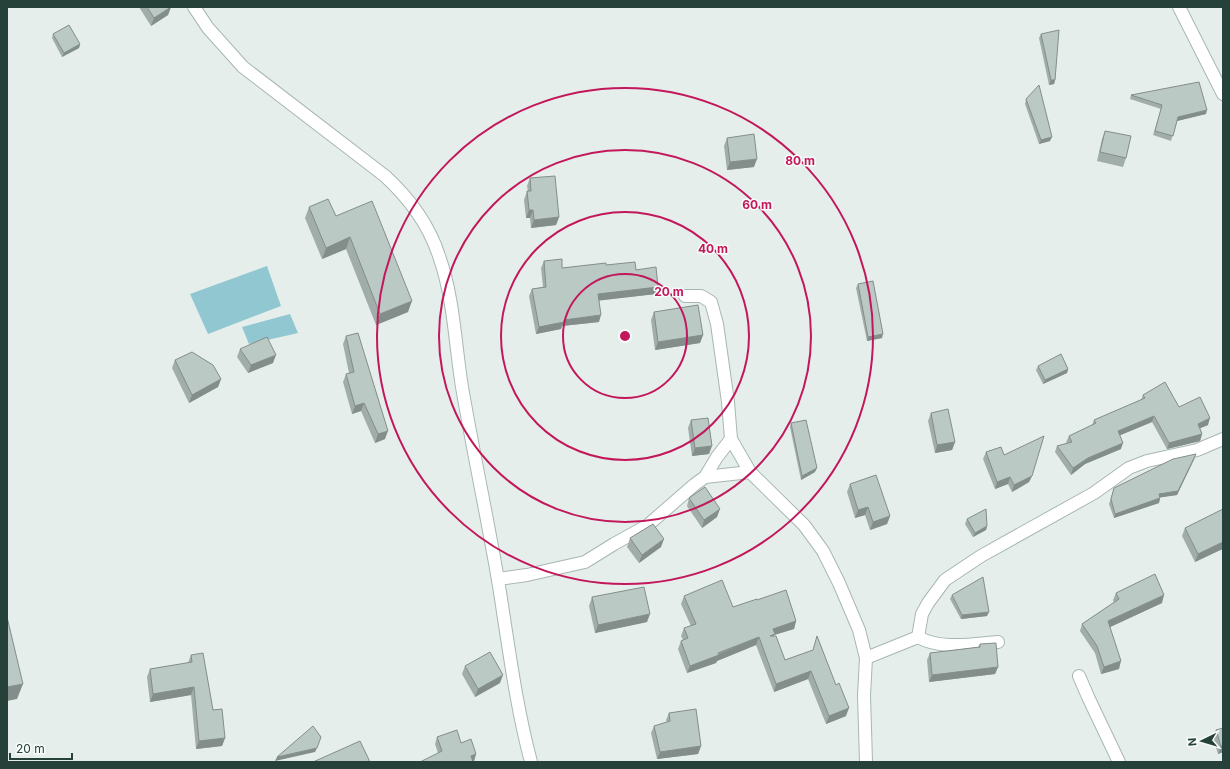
<svg xmlns="http://www.w3.org/2000/svg" width="1230" height="769" viewBox="0 0 1230 769" font-family="Inter,sans-serif">
  <style>
    .water { fill: #90c7d1 }
    .lines { fill: none; stroke-linecap: round; stroke-linejoin: round }
    .street-casing { stroke: #a8b7b2; stroke-width: 14 }
    .street { stroke: #fff; stroke-width: 12 }
    .wall { fill: #a1ada9 }
    .shaded-wall { fill: #838d89 }
    .building { fill: #bbc9c4; stroke: #838d89 }
    .ring { fill: none; stroke: #c2185b; stroke-width: 2 }
    .centre { fill: #c2185b; stroke: #f7fbf9; stroke-width: 2 }
    .ring-label { font-size: 12px; text-anchor: middle; font-weight: bold; fill: #c2185b; stroke: #f7fbf9; stroke-width: 3; stroke-linejoin: round; paint-order: stroke }
  </style>
  <rect width="100%" height="100%" fill="#e6eeeb"/>
  <g class="water">
    <path d="M267,266L281,306L208,334L190,294Z"/>
    <path d="M290,314L298,333L249,344L242,327Z"/>
  </g>
  <g class="lines">
    <g class="street-casing">
      <g id="street">
        <path d="M194,7L208,28L243,67L385,176C409,198 429,225 439,256C454,298 455,344 462,387C473,451 487,516 498,580C508,641 515,702 531,762"/>
        <path d="M1179,7L1223,94"/>
        <path d="M685,296H701L711,302L717,324L728,402L731,439L750,472"/>
        <path d="M705,477L717,457L731,439"/>
        <path d="M498,579L527,575L585,562L614,544L648,525L694,485L705,477L750,472L804,525L823,551L839,583L859,630L866,658L864,695L866,762"/>
        <path d="M918,637L922,614L928,603L945,580L981,556L1094,493L1129,468L1147,461L1197,450L1223,439"/>
        <path d="M866,658L918,637C941,650 972,644 998,642"/>
        <path d="M1079,676L1089,699L1119,762"/>
      </g>
    </g>
    <use href="#street" class="street"/>
  </g>
  <g class="wall">
    <path d="M139,7H171L168,15L151,26Z"/>
    <path d="M53,34L80,44L79,48L62,57L52,38Z"/>
    <path d="M1041,34L1055,80L1054,84L1049,85L1039,38Z"/>
    <path d="M1131,95L1206,114L1177,121L1171,141L1153,135L1161,109L1130,99Z"/>
    <path d="M1026,99L1050,141L1039,144L1025,104Z"/>
    <path d="M1105,131L1126,158L1123,167L1097,161L1102,139Z"/>
    <path d="M727,138L754,167L727,170L724,146Z"/>
    <path d="M530,178L559,217L556,225L531,228L530,218H526L524,200L527,191H528L527,186Z"/>
    <path d="M309,207L336,216L408,312L376,325L346,249L322,259L305,218Z"/>
    <path d="M544,261L562,268L606,265L636,270L656,294L599,300V322L562,326L561,329L536,334L529,296L532,289L543,287L541,268Z"/>
    <path d="M858,284L882,338L867,341L856,288Z"/>
    <path d="M654,312L703,335L700,343L655,350L651,320Z"/>
    <path d="M346,336L385,439L375,443L361,411L352,414L343,382L346,374L349,373L343,344Z"/>
    <path d="M240,349L273,363L248,373L237,357Z"/>
    <path d="M175,360L221,379L218,387L189,403L172,368Z"/>
    <path d="M1038,366L1068,369L1067,373L1043,384L1036,370Z"/>
    <path d="M1143,395L1179,407L1208,425L1200,428L1202,434L1200,441L1167,449L1152,422L1120,435L1121,449L1085,464L1071,475L1055,452L1057,446L1067,443L1066,442L1069,436L1092,425L1094,420L1141,400Z"/>
    <path d="M931,413L955,442L952,450L935,453L928,421Z"/>
    <path d="M691,420L709,454L692,456L688,428Z"/>
    <path d="M791,423L815,472L801,480L790,427Z"/>
    <path d="M986,452L1004,455L1032,476L1029,482L1012,492L1008,484L995,489L983,459Z"/>
    <path d="M1195,458L1177,495L1160,497V498L1159,503L1114,518L1109,504L1114,488Z"/>
    <path d="M850,484L890,516L887,524L870,530L865,515L855,518L847,492Z"/>
    <path d="M689,498L717,517L702,528L687,506Z"/>
    <path d="M1223,509V549L1216,552L1195,562L1182,536L1185,528Z"/>
    <path d="M967,519L987,526L986,530L973,537L965,524Z"/>
    <path d="M630,538L661,547L639,563L627,547Z"/>
    <path d="M1116,593L1162,603L1110,627L1119,669L1101,674L1095,653L1080,631L1082,624L1114,603L1113,600Z"/>
    <path d="M952,595L987,616L961,619L950,599Z"/>
    <path d="M684,596L733,607L757,600L796,621L794,629L774,635V636L785,660L813,650L817,636L846,716L826,724L808,679L774,692L756,645L717,661L716,663L687,673L678,649L681,641L683,640L681,636L684,628L691,626L681,604Z"/>
    <path d="M592,597L647,622L595,633L589,606Z"/>
    <path d="M980,644L998,667L995,674L929,682L927,660L930,653L978,647Z"/>
    <path d="M191,655L225,738L222,746L196,749L191,695L150,702L147,677L150,669L188,663Z"/>
    <path d="M465,666L500,683L475,697L462,674Z"/>
    <path d="M669,713L701,746L698,754L657,759L651,733L654,726L667,722L666,720Z"/>
    <path d="M1216,730L1223,752L1218,754L1213,738Z"/>
    <path d="M437,737L461,743L476,754L474,761H473L438,753L435,744Z"/>
  </g>
  <g class="shaded-wall">
    <path d="M171,7L168,15L151,26L154,18Z"/>
    <path d="M80,44L79,48L62,57L64,53Z"/>
    <path d="M1051,80H1055L1054,84L1049,85Z"/>
    <path d="M1207,110L1206,114L1177,121L1178,117Z"/>
    <path d="M1052,137L1050,141L1039,144L1041,140Z"/>
    <path d="M757,159L754,167L727,170L730,162Z"/>
    <path d="M529,210H533L530,218H526Z"/>
    <path d="M559,217L556,225L531,228L534,220Z"/>
    <path d="M350,237L346,249L322,259L326,248Z"/>
    <path d="M658,287L656,294L596,301L598,294Z"/>
    <path d="M412,301L408,312L376,325L380,314Z"/>
    <path d="M601,315L599,322L562,326L561,329L536,334L539,327L564,320Z"/>
    <path d="M883,334L882,338L867,341L868,337Z"/>
    <path d="M703,335L700,343L655,350L658,342Z"/>
    <path d="M276,355L273,363L248,373L251,365Z"/>
    <path d="M1068,369L1067,373L1043,384L1045,380Z"/>
    <path d="M221,379L218,387L189,403L192,395Z"/>
    <path d="M364,403L361,411L352,414L355,406Z"/>
    <path d="M1154,416L1152,422L1116,437L1118,431Z"/>
    <path d="M1210,418L1208,425L1196,430L1198,424Z"/>
    <path d="M388,431L385,439L375,443L378,434Z"/>
    <path d="M1202,434L1200,441L1167,449L1169,443Z"/>
    <path d="M955,442L952,450L935,453L937,445Z"/>
    <path d="M1123,443L1121,449L1085,464L1071,475L1073,468L1088,458Z"/>
    <path d="M712,446L709,454L692,456L695,448Z"/>
    <path d="M1196,454L1177,495L1157,498L1159,494Z"/>
    <path d="M817,468L815,472L801,480L802,476Z"/>
    <path d="M1032,476L1029,482L1012,492L1014,485Z"/>
    <path d="M1010,477L1008,484L995,489L997,482Z"/>
    <path d="M1160,498L1159,503L1114,518L1115,514Z"/>
    <path d="M868,507L865,515L855,518L858,510Z"/>
    <path d="M720,509L717,517L702,528L704,520Z"/>
    <path d="M890,516L887,524L870,530L873,522Z"/>
    <path d="M987,526L986,530L973,537L975,533Z"/>
    <path d="M664,539L661,547L639,563L642,555Z"/>
    <path d="M1223,542V549L1216,552L1195,562L1198,554Z"/>
    <path d="M1164,595L1162,603L1106,629L1108,621Z"/>
    <path d="M989,612L987,616L961,619L962,615Z"/>
    <path d="M650,614L647,622L595,633L598,625Z"/>
    <path d="M796,621L794,629L774,635L772,642L767,644L773,629Z"/>
    <path d="M759,637L756,645L717,661L716,663L687,673L690,666Z"/>
    <path d="M1121,661L1119,669L1101,674L1104,667Z"/>
    <path d="M998,667L995,674L929,682L932,675Z"/>
    <path d="M811,671L808,679L774,692L776,684Z"/>
    <path d="M503,675L500,683L475,697L478,689Z"/>
    <path d="M23,684L17,699L7,701V687Z"/>
    <path d="M194,687L191,695L150,702L153,694Z"/>
    <path d="M849,708L846,716L826,724L829,716Z"/>
    <path d="M225,738L222,746L196,749L199,741Z"/>
    <path d="M1223,745V752L1218,754L1221,746Z"/>
    <path d="M701,746L698,754L657,759L660,752Z"/>
    <path d="M317,748L315,752L275,761L277,757Z"/>
    <path d="M476,754L474,761L471,762V756Z"/>
  </g>
  <g class="building">
    <path d="M147,7H171L154,18Z"/>
    <path d="M69,25L80,44L64,53L53,34Z"/>
    <path d="M1059,30L1055,80H1051L1041,34Z"/>
    <path d="M1199,82L1207,110L1178,117L1173,136L1155,131L1162,105L1131,95Z"/>
    <path d="M1039,85L1052,137L1041,140L1026,99Z"/>
    <path d="M1105,131L1131,136L1126,158L1100,152Z"/>
    <path d="M754,134L757,159L730,162L727,138Z"/>
    <path d="M555,176L559,217L534,220L533,210H529L527,191H531L530,178Z"/>
    <path d="M328,199L336,216L372,201L412,301L380,314L350,237L326,248L309,207Z"/>
    <path d="M562,259V268L606,263V265L635,262L636,270L656,267L658,287L598,294L601,315L564,320V322L539,327L532,289L546,287L544,261Z"/>
    <path d="M873,281L883,334L868,337L858,284Z"/>
    <path d="M698,305L703,335L658,342L654,312Z"/>
    <path d="M358,333L388,431L378,434L364,403L355,406L346,374L354,372L346,336Z"/>
    <path d="M267,337L276,355L251,365L240,349Z"/>
    <path d="M192,352L213,365L221,379L192,395L175,360Z"/>
    <path d="M1061,354L1068,369L1045,380L1038,366Z"/>
    <path d="M1165,382L1179,407L1200,397L1210,418L1198,424L1202,434L1169,443L1154,416L1118,431L1123,443L1088,458L1073,468L1057,446L1072,442L1069,436L1096,423L1094,420L1145,398L1143,395Z"/>
    <path d="M948,409L955,442L937,445L931,413Z"/>
    <path d="M708,418L712,446L695,448L691,420Z"/>
    <path d="M806,420L817,468L802,476L791,423Z"/>
    <path d="M1044,436L1032,476L1014,485L1010,477L997,482L986,452L1001,447L1004,455Z"/>
    <path d="M1196,454L1178,491L1159,494L1160,498L1115,514L1111,499L1114,488L1173,459Z"/>
    <path d="M876,475L890,516L873,522L868,507L858,510L850,484Z"/>
    <path d="M705,487L720,509L704,520L689,498Z"/>
    <path d="M986,509L987,526L975,533L967,519Z"/>
    <path d="M1223,509V542L1198,554L1185,528Z"/>
    <path d="M653,524L664,539L642,555L630,538Z"/>
    <path d="M1155,574L1164,595L1108,621L1121,661L1104,667L1097,646L1082,624L1119,599L1116,593Z"/>
    <path d="M983,577L989,612L962,615L952,595Z"/>
    <path d="M722,580L733,607L757,599V600L786,590L796,621L773,629L775,634L770,636H776L785,660L813,650L817,636L836,685L839,683L849,708L829,716L811,671L776,684L759,637L718,653L719,655L690,666L681,641L688,638L684,628L696,624L684,596Z"/>
    <path d="M644,587L650,614L598,625L592,597Z"/>
    <path d="M7,617L23,684L7,687Z"/>
    <path d="M996,643L998,667L932,675L930,653L980,647V644Z"/>
    <path d="M490,652L503,675L478,689L465,666Z"/>
    <path d="M203,653L213,710L222,709L225,738L199,741L194,687L153,694L150,669L192,662L191,655Z"/>
    <path d="M696,709L701,746L660,752L654,726L670,721L669,713Z"/>
    <path d="M313,726L321,737L317,748L277,757Z"/>
    <path d="M1223,728V745L1221,746L1216,730Z"/>
    <path d="M457,730L461,743L471,739L476,754L471,756L473,762H420L442,751L437,737Z"/>
    <path d="M360,741L370,762H313Z"/>
  </g>
  <g class="ring">
    <circle cx="625" cy="336" r="62"/>
    <circle cx="625" cy="336" r="124"/>
    <circle cx="625" cy="336" r="186"/>
    <circle cx="625" cy="336" r="248"/>
  </g>
  <circle cx="625" cy="336" r="6" class="centre"/>
  <g class="ring-label">
    <text x="800" y="165">80 m</text>
    <text x="757" y="209">60 m</text>
    <text x="713" y="253">40 m</text>
    <text x="669" y="296">20 m</text>
  </g>
  <rect width="1230" height="769" fill="none" stroke="#254139" stroke-width="16"/>
  <g transform="translate(1202 741) rotate(265)" stroke="#f7fbf9" stroke-width="3" paint-order="stroke">
  <path d="M0-3L7 15L0 10L-7 15Z" fill="#254139"/>
  <text y="-6" font-size="11" font-weight="bold" text-anchor="middle" fill="#254139">N</text>
  </g>
  <path d="M10 753v6h62v-6" fill="none" stroke="#254139" stroke-width="2"/>
  <text x="16" y="753" font-size="12" fill="#254139" stroke="#f7fbf9" stroke-width="3" paint-order="stroke">20 m</text>
</svg>
